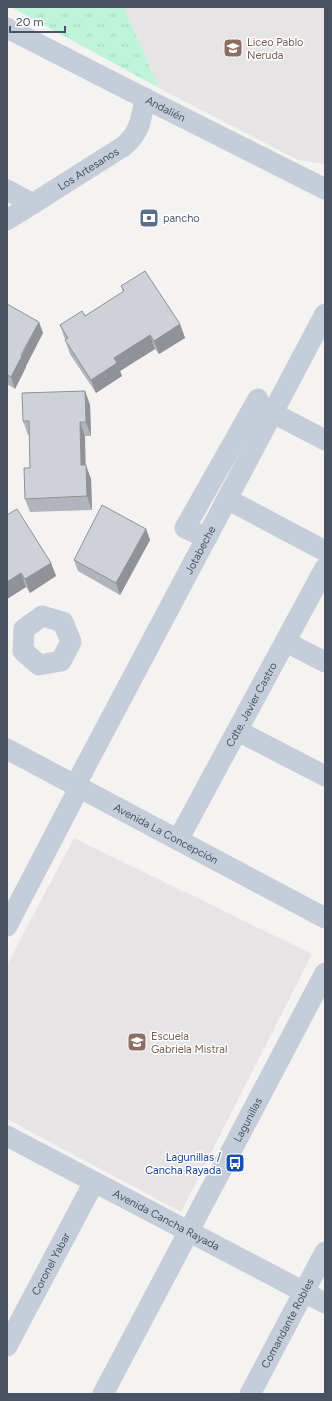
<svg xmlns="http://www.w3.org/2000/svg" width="332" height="1401" viewBox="0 0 332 1401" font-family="Figtree,sans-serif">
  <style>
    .education { fill: #e6e4e4 }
    .park { fill: url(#park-tufts) }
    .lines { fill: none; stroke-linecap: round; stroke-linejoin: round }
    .minor { stroke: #c5cdd8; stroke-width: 21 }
    .wall { fill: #b1b4ba }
    .shaded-wall { fill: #909297 }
    .building { fill: #ced1d8; stroke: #909297 }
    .labels { text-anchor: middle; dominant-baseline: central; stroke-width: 3; stroke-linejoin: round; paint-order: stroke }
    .education-label { font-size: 11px; fill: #785e54; stroke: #fff; text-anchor: start }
    .street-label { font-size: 11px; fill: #485263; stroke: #fff }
    .service-label { font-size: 11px; fill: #4e5e75; stroke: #fff; text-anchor: start }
    .transit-label { font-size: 11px; fill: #164399; stroke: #fff; text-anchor: end }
  </style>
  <defs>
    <pattern id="park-tufts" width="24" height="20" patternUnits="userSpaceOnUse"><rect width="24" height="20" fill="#bef5da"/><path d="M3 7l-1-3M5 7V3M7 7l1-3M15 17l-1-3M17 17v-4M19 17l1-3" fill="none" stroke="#a5d4be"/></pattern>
  </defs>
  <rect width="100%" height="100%" fill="#f5f3f2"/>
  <g class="education">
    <path d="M124,7H325V164L298,160L159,88Z"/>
    <path d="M74,838L312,954L181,1212L7,1119V965Z"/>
  </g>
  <path class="park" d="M11,7H124L159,88Z"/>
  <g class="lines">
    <g class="minor">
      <path id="s1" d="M7,28L154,103L325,189"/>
      <path d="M7,190L33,204"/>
      <path id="s2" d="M7,220L124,146C141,131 141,119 145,98"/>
      <path d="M273,413L325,440"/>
      <path d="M227,499L325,551"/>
      <path d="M207,538L185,528L258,399"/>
      <path d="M42,616L63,622L71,642L61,661L39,665L23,651L24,629Z"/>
      <path d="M286,642L325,662"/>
      <path d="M238,731L325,776"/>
      <path id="s3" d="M7,749L325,918"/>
      <path id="s4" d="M75,786L325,314"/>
      <path id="s5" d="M178,840L325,568"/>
      <path d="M7,926L79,788"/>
      <path id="s6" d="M7,1136L325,1303"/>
      <path id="s7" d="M7,1346L94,1182"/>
      <path id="s8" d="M103,1394L325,973"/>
      <path id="s9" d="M250,1394L325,1252"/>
    </g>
  </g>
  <g class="wall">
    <path d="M121,286L180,324L185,338L159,354L155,349L120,371L122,376L96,393L70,354L60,325L85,316L123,292Z"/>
    <path d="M7,304L43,333L26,366V367L15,389L7,384Z"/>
    <path d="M85,391L90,405L91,436H85V465L91,479L92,510L30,512L25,499L30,468L29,435H28L23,421Z"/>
    <path d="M7,515L51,563L56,576L30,593L26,587L7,599Z"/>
    <path d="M146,529L150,540L120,595L78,571L74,560Z"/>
  </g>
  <g class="shaded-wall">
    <path d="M39,322L43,333L26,366V367L15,389L11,377Z"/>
    <path d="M180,324L185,338L159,354L154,341Z"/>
    <path d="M150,335L155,349L120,371L122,376L96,393L91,380L114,358Z"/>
    <path d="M85,391L90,405L91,436L86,422Z"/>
    <path d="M80,422L85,436L86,479L81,465Z"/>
    <path d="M86,465L91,479L92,510L87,496Z"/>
    <path d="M146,529L150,540L120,595L116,583Z"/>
    <path d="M51,563L56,576L30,593L25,579Z"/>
    <path d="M21,573L26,587L7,599V582Z"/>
  </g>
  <g class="building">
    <path d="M145,271L180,324L154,341L150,335L114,358L117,363L91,380L65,340L68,338L60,325L82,311L85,316L124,291L121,286Z"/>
    <path d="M7,304L39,322L21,355L22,356L11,377L7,375Z"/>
    <path d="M85,391L86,422H80L81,465H86L87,496L25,499L24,468H30L29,421H23L22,393Z"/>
    <path d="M102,505L146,529L116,583L74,560Z"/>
    <path d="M17,509L51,563L25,579L21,573L7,582V515Z"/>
  </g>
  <defs>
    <g id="school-square" transform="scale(1)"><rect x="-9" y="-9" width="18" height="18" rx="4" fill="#8d6e63" stroke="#fff"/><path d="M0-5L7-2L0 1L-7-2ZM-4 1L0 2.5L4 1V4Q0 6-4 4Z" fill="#fff"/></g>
    <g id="bank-square" transform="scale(1)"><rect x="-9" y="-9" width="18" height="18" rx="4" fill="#5c6f8a" stroke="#fff"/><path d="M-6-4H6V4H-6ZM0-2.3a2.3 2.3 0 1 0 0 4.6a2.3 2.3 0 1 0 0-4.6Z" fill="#fff"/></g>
    <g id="bus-square" transform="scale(1)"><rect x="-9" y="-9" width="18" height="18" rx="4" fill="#1a4fb4" stroke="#fff"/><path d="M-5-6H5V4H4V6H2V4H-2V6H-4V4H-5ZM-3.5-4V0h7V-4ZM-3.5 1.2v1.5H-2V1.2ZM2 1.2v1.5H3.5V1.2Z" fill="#fff"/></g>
  </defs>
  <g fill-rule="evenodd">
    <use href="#school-square" x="233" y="48"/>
    <use href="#bank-square" x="149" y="218"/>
    <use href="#school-square" x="137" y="1042"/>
    <use href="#bus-square" x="235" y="1163"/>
  </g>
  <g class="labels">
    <g class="education-label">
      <text x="247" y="42">Liceo Pablo<tspan x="247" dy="13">Neruda</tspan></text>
      <text x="151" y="1036">Escuela<tspan x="151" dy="13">Gabriela Mistral</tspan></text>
    </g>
    <g class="street-label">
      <text stroke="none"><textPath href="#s1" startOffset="178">Andalién</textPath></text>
      <text stroke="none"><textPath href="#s2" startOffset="96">Los Artesanos</textPath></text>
      <text stroke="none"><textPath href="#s4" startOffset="267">Jotabeche</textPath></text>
      <text stroke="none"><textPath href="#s5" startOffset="154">Cdte. Javier Castro</textPath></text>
      <text stroke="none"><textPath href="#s3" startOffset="180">Avenida La Concepción</textPath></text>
      <text stroke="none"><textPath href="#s8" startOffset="310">Lagunillas</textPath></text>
      <text stroke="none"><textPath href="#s6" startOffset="180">Avenida Cancha Rayada</textPath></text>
      <text stroke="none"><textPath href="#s7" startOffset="93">Coronel Yabar</textPath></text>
      <text stroke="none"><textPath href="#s9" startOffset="80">Comandante Robles</textPath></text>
    </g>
    <g class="service-label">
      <text x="163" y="218">pancho</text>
    </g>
    <g class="transit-label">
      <text x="221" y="1157">Lagunillas /<tspan x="221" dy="13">Cancha Rayada</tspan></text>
    </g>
  </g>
  <rect width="332" height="1401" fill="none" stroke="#485263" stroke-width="16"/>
  <path d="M10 26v6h55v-6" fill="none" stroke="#485263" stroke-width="2"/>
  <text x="16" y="26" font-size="12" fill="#485263" stroke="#ffffff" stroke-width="3" paint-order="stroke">20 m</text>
</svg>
